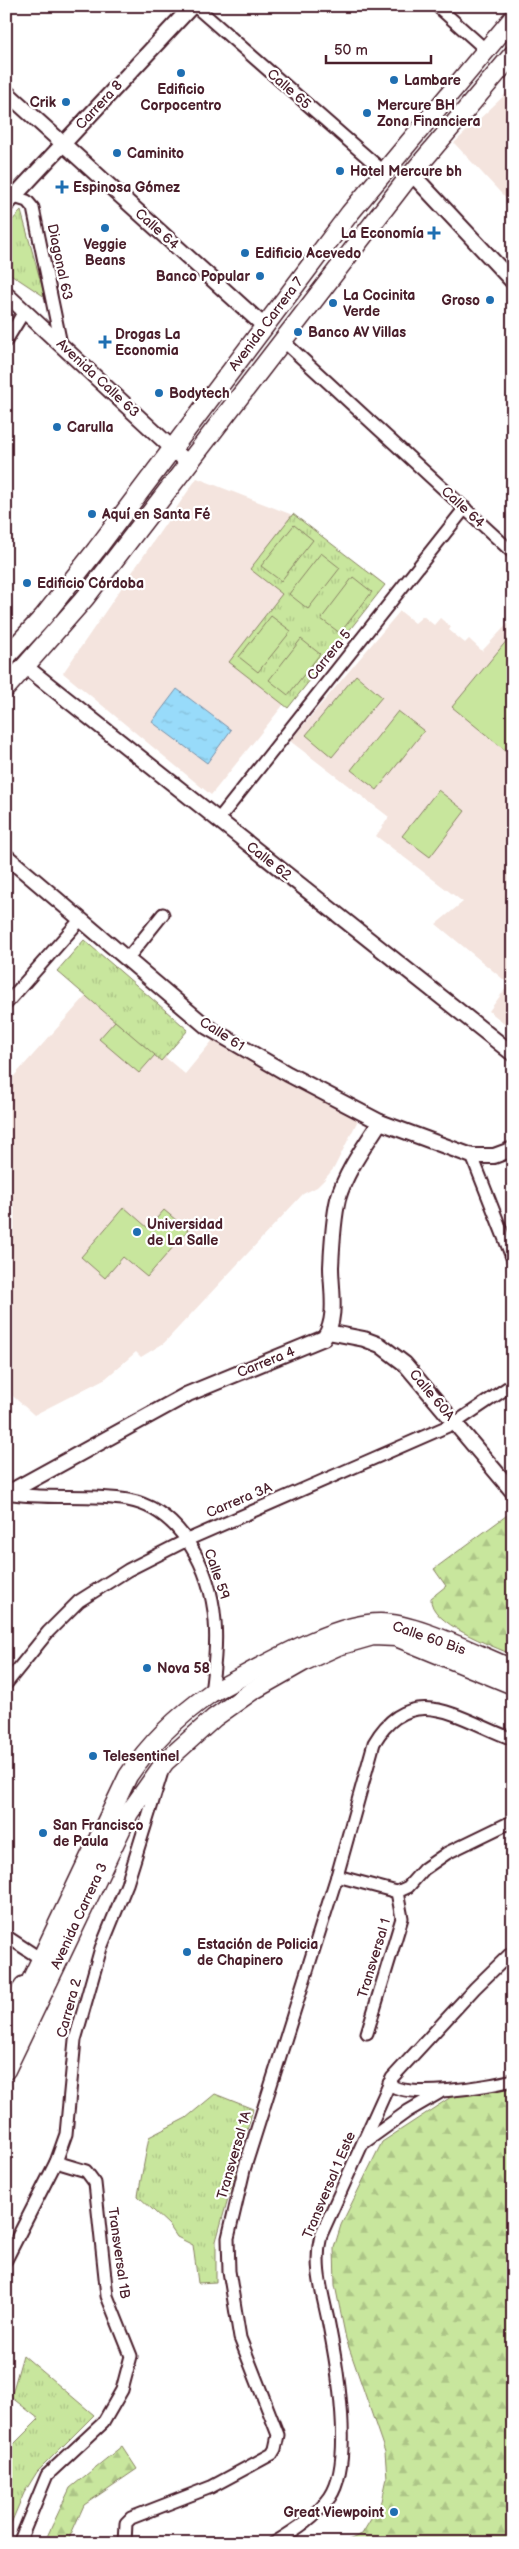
<svg xmlns="http://www.w3.org/2000/svg" width="519" height="2549" viewBox="0 0 519 2549" font-family="'Balsamiq Sans',sans-serif">
  <style>
    .built { fill: #f4e4de }
    .grass { fill: url(#grass-tufts); stroke: #898264 }
    .forest { fill: url(#forest-firs); stroke: #898264 }
    .pitch { fill: #c8e69d; stroke: #898264 }
    .water { fill: url(#water-ripples); stroke: #7990a7 }
    .lines { fill: none; stroke-linecap: round; stroke-linejoin: round }
    .minor-casing { stroke: #4a1f2b; stroke-width: 15 }
    .tertiary-casing { stroke: #4a1f2b; stroke-width: 18 }
    .primary-casing { stroke: #4a1f2b; stroke-width: 21 }
    .minor { stroke: #fff; stroke-width: 11 }
    .tertiary { stroke: #fff; stroke-width: 14 }
    .primary { stroke: #fff; stroke-width: 18 }
    .poi-dot { fill: #1f6fb2; stroke: #fff; stroke-width: 2 }
    .labels { text-anchor: middle; dominant-baseline: central; stroke-width: 4.5; stroke-linejoin: round; paint-order: stroke }
    .poi-label { font-size: 14px; font-weight: bold; fill: #4a1f2b; stroke: #fff; text-anchor: start }
    .street-label { font-size: 14px; fill: #4a1f2b; stroke: #fff }
  </style>
  <defs>
    <pattern id="grass-tufts" width="24" height="20" patternUnits="userSpaceOnUse" patternTransform="scale(1.25)"><rect width="24" height="20" fill="#c8e69d"/><path d="M3 7l-1-3M5 7V3M7 7l1-3M15 17l-1-3M17 17v-4M19 17l1-3" fill="none" stroke="#adc587"/></pattern>
    <pattern id="forest-firs" width="22" height="20" patternUnits="userSpaceOnUse" patternTransform="scale(1.25)"><rect width="22" height="20" fill="#c8e69d"/><path d="M5 1l3.5 6h-7zM16 11l3.5 6h-7z" fill="#adc587"/></pattern>
    <pattern id="water-ripples" width="26" height="14" patternUnits="userSpaceOnUse" patternTransform="scale(1.25)"><rect width="26" height="14" fill="#98dbfa"/><path d="M2 4q2-2 4 0t4 0M15 11q2-2 4 0t4 0" fill="none" stroke="#84bcd6"/></pattern>
  </defs>
  <rect width="100%" height="100%" fill="#fff"/>
  <filter id="ink" filterUnits="userSpaceOnUse"><feTurbulence type="fractalNoise" baseFrequency=".02" numOctaves="2"/><feDisplacementMap in="SourceGraphic" scale="10" xChannelSelector="R" yChannelSelector="G"/><feConvolveMatrix kernelMatrix="1 2 1 2 8 2 1 2 1" color-interpolation-filters="sRGB"/></filter>
  <g filter="url(#ink)">
    <g class="built">
      <path d="M508,92L513,97V206L454,143Z"/>
      <path d="M197,478L290,514L382,582L211,795L63,673Z"/>
      <path d="M400,611L415,623L423,616L434,625L440,618L451,627L449,630L465,643L469,639L482,651L513,618V1030L489,1011L509,984L436,924L463,902L376,836L389,817L290,741Z"/>
      <path d="M86,996L161,1061L165,1057L185,1074L213,1040L287,1081L360,1116L334,1168L324,1180L317,1187L303,1194L164,1343L141,1357L136,1352L106,1378L34,1415L6,1390V1085Z"/>
    </g>
    <g class="grass">
      <path d="M21,211L45,297L6,271V227Z"/>
      <path d="M293,514L385,585L288,708L229,662L282,594L250,569Z"/>
      <path d="M84,940L188,1030L161,1061L57,971Z"/>
      <path d="M215,2094L253,2109L216,2241V2282L198,2283L193,2245L177,2237L169,2225L138,2196L139,2190L149,2137L186,2118Z"/>
      <path d="M23,2355L94,2415L37,2472L24,2493L6,2535V2452L39,2419L11,2397Z"/>
    </g>
    <g class="forest">
      <path d="M510,1513L513,1516V1655C493,1646 428,1623 431,1598L446,1586L434,1569Z"/>
      <path d="M513,2085V2543H342L362,2534L382,2501L387,2478L385,2452L346,2339L335,2285L334,2248L341,2225L382,2142L451,2097Z"/>
      <path d="M122,2446L137,2469L84,2505L67,2543H44L70,2488Z"/>
    </g>
    <g class="pitch">
      <path d="M294,525L313,540L281,581L261,566Z"/>
      <path d="M321,553L340,568L308,609L289,594Z"/>
      <path d="M353,577L372,592L340,633L321,619Z"/>
      <path d="M271,616L291,631L258,672L239,657Z"/>
      <path d="M513,633V743L506,751L452,707Z"/>
      <path d="M301,639L320,654L288,695L269,680Z"/>
      <path d="M356,675L382,697L332,757L306,735Z"/>
      <path d="M398,711L424,731L377,790L351,770Z"/>
      <path d="M438,790L465,811L430,857L402,836Z"/>
      <path d="M115,1021L155,1055L139,1073L99,1039Z"/>
      <path d="M124,1207L148,1228L164,1210L188,1230L147,1277L123,1257L105,1278L81,1257Z"/>
    </g>
    <path class="water" d="M177,689L231,730L207,763L152,722Z"/>
    <g class="lines">
      <g class="minor-casing">
        <g id="minor">
          <path d="M195,6L383,171"/>
          <path d="M437,6L486,50"/>
          <path d="M14,197L27,201L33,208L61,344"/>
          <path d="M282,340L513,553"/>
          <path d="M6,341L25,310"/>
          <path d="M218,820L465,508"/>
          <path d="M127,959L163,914"/>
          <path d="M6,1004L81,919"/>
          <path d="M472,1156L513,1260"/>
          <path d="M6,1493C46,1500 88,1493 128,1500C182,1510 211,1571 215,1621C217,1645 214,1669 211,1693"/>
          <path d="M6,1684L48,1632L79,1601L128,1570L187,1540L455,1423L513,1384"/>
          <path d="M337,1876L397,1892L408,1887L424,1869L447,1853L513,1821"/>
          <path d="M6,1936L41,1959"/>
          <path d="M367,2033L402,1918L397,1892"/>
          <path d="M389,2083C403,2101 491,2086 513,2080"/>
          <path d="M365,2142L408,2111L439,2093"/>
          <path d="M6,2260L56,2162L66,2134L75,2040L101,1948L127,1884L161,1775"/>
          <path d="M19,2543L47,2475L103,2423L122,2390L131,2356L107,2296L95,2183L86,2171L56,2162"/>
          <path d="M125,2543L126,2523L131,2518L211,2487L261,2460L272,2454L275,2449L278,2435L240,2338L229,2271L228,2238L244,2170L337,1876L374,1743C412,1678 464,1722 513,1739"/>
          <path d="M274,2543C295,2530 315,2518 330,2497C354,2462 337,2366 329,2325C323,2294 313,2267 321,2235L392,2078L475,1988L513,1951"/>
        </g>
      </g>
      <g class="tertiary-casing">
        <g id="tertiary">
          <path d="M6,92L264,326"/>
          <path d="M412,174L513,282"/>
          <path d="M6,205L192,6"/>
          <path d="M6,294L188,463"/>
          <path d="M26,667L513,1054"/>
          <path d="M6,856L207,1027L288,1074L380,1122L472,1156H494L513,1149"/>
          <path d="M328,1332L364,1339L380,1345L405,1364L513,1492"/>
          <path d="M6,1494L188,1394L324,1338C338,1319 331,1289 331,1267C332,1245 333,1221 338,1199C346,1171 365,1146 380,1122"/>
          <path d="M6,2008L23,1984"/>
        </g>
      </g>
      <g class="primary-casing">
        <g id="primary">
          <path d="M6,657L43,617L96,550L350,213L513,18"/>
          <path d="M6,688L85,598L404,183L513,54"/>
          <path d="M6,2033L128,1776C150,1743 178,1716 211,1693C255,1671 331,1623 380,1623C417,1623 477,1655 513,1669"/>
          <path d="M6,2070L129,1813L165,1762L214,1718L252,1691L305,1661L338,1646L373,1636L396,1637L513,1685"/>
        </g>
      </g>
      <use href="#minor" class="minor"/>
      <use href="#tertiary" class="tertiary"/>
      <use href="#primary" class="primary"/>
    </g>
  </g>
  <g class="poi-dot">
    <circle cx="181" cy="73" r="5"/>
    <circle cx="394" cy="80" r="5"/>
    <circle cx="66" cy="102" r="5"/>
    <circle cx="367" cy="113" r="5"/>
    <circle cx="117" cy="153" r="5"/>
    <circle cx="340" cy="171" r="5"/>
    <path d="M59.5 179.5h5v5h5v5h-5v5h-5v-5h-5v-5h5z"/>
    <circle cx="105" cy="228" r="5"/>
    <path d="M431.5 225.5h5v5h5v5h-5v5h-5v-5h-5v-5h5z"/>
    <circle cx="245" cy="253" r="5"/>
    <circle cx="260" cy="276" r="5"/>
    <circle cx="490" cy="300" r="5"/>
    <circle cx="333" cy="303" r="5"/>
    <circle cx="298" cy="332" r="5"/>
    <path d="M102.5 334.5h5v5h5v5h-5v5h-5v-5h-5v-5h5z"/>
    <circle cx="159" cy="393" r="5"/>
    <circle cx="57" cy="427" r="5"/>
    <circle cx="92" cy="514" r="5"/>
    <circle cx="27" cy="583" r="5"/>
    <circle cx="137" cy="1232" r="5"/>
    <circle cx="147" cy="1668" r="5"/>
    <circle cx="93" cy="1756" r="5"/>
    <circle cx="43" cy="1833" r="5"/>
    <circle cx="187" cy="1952" r="5"/>
    <circle cx="394" cy="2512" r="5"/>
  </g>
  <g class="labels">
    <g class="poi-label">
      <text x="404" y="80">Lambare</text>
      <text x="181" y="89" text-anchor="middle">Edificio<tspan x="181" dy="16">Corpocentro</tspan></text>
      <text x="56" y="102" text-anchor="end">Crik</text>
      <text x="377" y="105">Mercure BH<tspan x="377" dy="16">Zona Financiera</tspan></text>
      <text x="127" y="153">Caminito</text>
      <text x="350" y="171">Hotel Mercure bh</text>
      <text x="73" y="187">Espinosa Gómez</text>
      <text x="424" y="233" text-anchor="end">La Economía</text>
      <text x="105" y="244" text-anchor="middle">Veggie<tspan x="105" dy="16">Beans</tspan></text>
      <text x="255" y="253">Edificio Acevedo</text>
      <text x="250" y="276" text-anchor="end">Banco Popular</text>
      <text x="343" y="295">La Cocinita<tspan x="343" dy="16">Verde</tspan></text>
      <text x="480" y="300" text-anchor="end">Groso</text>
      <text x="308" y="332">Banco AV Villas</text>
      <text x="115" y="334">Drogas La<tspan x="115" dy="16">Economia</tspan></text>
      <text x="169" y="393">Bodytech</text>
      <text x="67" y="427">Carulla</text>
      <text x="102" y="514">Aquí en Santa Fé</text>
      <text x="37" y="583">Edificio Córdoba</text>
      <text x="147" y="1224">Universidad<tspan x="147" dy="16">de La Salle</tspan></text>
      <text x="157" y="1668">Nova 58</text>
      <text x="103" y="1756">Telesentinel</text>
      <text x="53" y="1825">San Francisco<tspan x="53" dy="16">de Paula</tspan></text>
      <text x="197" y="1944">Estación de Policia<tspan x="197" dy="16">de Chapinero</tspan></text>
      <text x="384" y="2512" text-anchor="end">Great Viewpoint</text>
    </g>
    <g class="street-label">
      <text transform="translate(289 89) rotate(41)">Calle 65</text>
      <text transform="translate(99 105) rotate(-47)">Carrera 8</text>
      <text transform="translate(157 229) rotate(42)">Calle 64</text>
      <text transform="translate(60 262) rotate(78)">Diagonal 63</text>
      <text transform="translate(266 324) rotate(-53)">Avenida Carrera 7</text>
      <text transform="translate(98 378) rotate(43)">Avenida Calle 63</text>
      <text transform="translate(463 507) rotate(43)">Calle 64</text>
      <text transform="translate(329 655) rotate(-51)">Carrera 5</text>
      <text transform="translate(269 861) rotate(38)">Calle 62</text>
      <text transform="translate(222 1034) rotate(33)">Calle 61</text>
      <text transform="translate(266 1362) rotate(-22)">Carrera 4</text>
      <text transform="translate(432 1395) rotate(50)">Calle 60A</text>
      <text transform="translate(239 1500) rotate(-23)">Carrera 3A</text>
      <text transform="translate(217 1574) rotate(71)">Calle 59</text>
      <text transform="translate(429 1638) rotate(19)">Calle 60 Bis</text>
      <text transform="translate(79 1916) rotate(-65)">Avenida Carrera 3</text>
      <text transform="translate(374 1958) rotate(-73)">Transversal 1</text>
      <text transform="translate(69 2008) rotate(-75)">Carrera 2</text>
      <text transform="translate(234 2155) rotate(-74)">Transversal 1A</text>
      <text transform="translate(329 2185) rotate(-67)">Transversal 1 Este</text>
      <text transform="translate(119 2253) rotate(82)">Transversal 1B</text>
    </g>
  </g>
  <rect width="519" height="2549" fill="none" stroke="#fff" stroke-width="25"/>
  <rect x="12" y="12" width="494" height="2524" fill="none" stroke="#4a1f2b" stroke-width="2" filter="url(#ink)"/>
  <path d="M326 55v8h105v-8" fill="none" stroke="#4a1f2b" stroke-width="2.5"/>
  <text x="334" y="55" font-size="15" fill="#4a1f2b" stroke="#ffffff" stroke-width="4" paint-order="stroke">50 m</text>
</svg>
